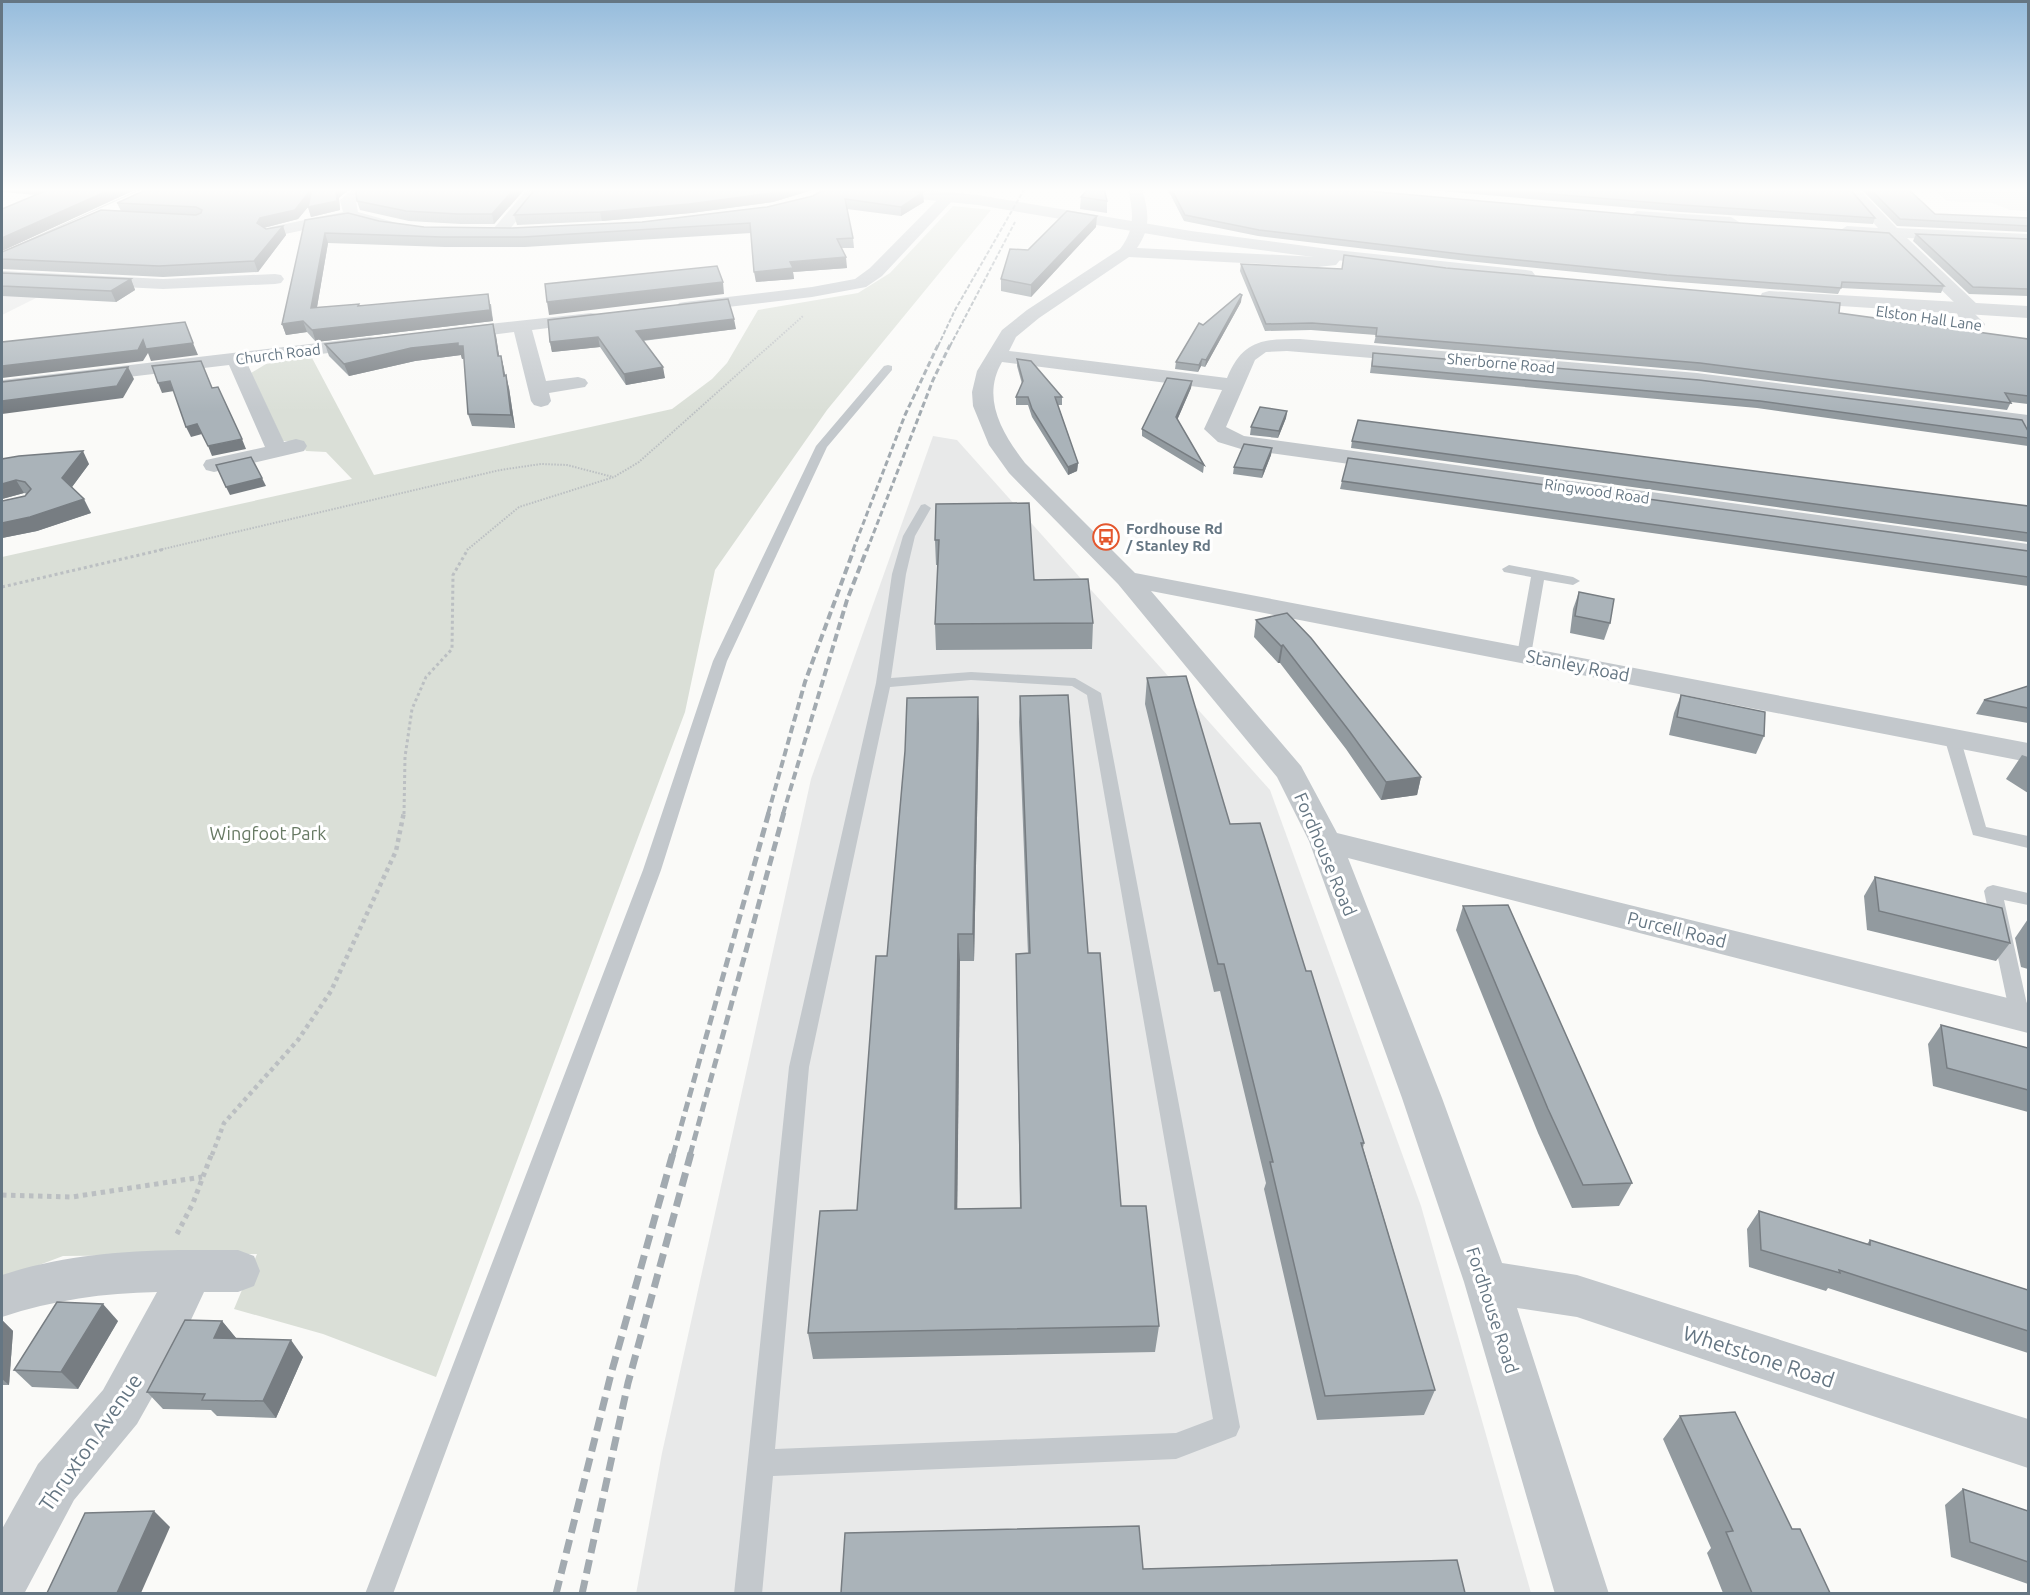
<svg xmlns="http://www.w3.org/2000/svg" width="2030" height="1595" viewBox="0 0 2030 1595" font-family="Ubuntu,sans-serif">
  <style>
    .built { fill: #e8e9e9 }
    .green { fill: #dadfd7 }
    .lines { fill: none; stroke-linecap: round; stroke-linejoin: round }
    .trunk-casing { stroke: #b4b9bd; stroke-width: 2 }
    .path-far3 { stroke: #bbbfc2; stroke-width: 2; stroke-dasharray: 1.5 1.5; stroke-linecap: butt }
    .path-far2 { stroke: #bbbfc2; stroke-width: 3; stroke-dasharray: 3 3; stroke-linecap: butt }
    .path-far1 { stroke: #bbbfc2; stroke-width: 4.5; stroke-dasharray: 4 4; stroke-linecap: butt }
    .path { stroke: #bbbfc2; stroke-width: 5; stroke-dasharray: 4.5 4.5; stroke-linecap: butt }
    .service { fill: #c3c8cc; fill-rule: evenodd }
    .minor { fill: #c3c8cc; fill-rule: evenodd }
    .tertiary { fill: #c3c8cc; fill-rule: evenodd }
    .trunk { fill: #fff; fill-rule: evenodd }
    .rail-far4 { stroke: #a2aab0; stroke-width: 2; stroke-dasharray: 4.5 2; stroke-linecap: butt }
    .rail-far3 { stroke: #a2aab0; stroke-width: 3; stroke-dasharray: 6 3; stroke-linecap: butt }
    .rail-far2 { stroke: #a2aab0; stroke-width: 4; stroke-dasharray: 8 4; stroke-linecap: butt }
    .rail-far1 { stroke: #a2aab0; stroke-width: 5; stroke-dasharray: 10 5; stroke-linecap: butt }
    .rail { stroke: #a2aab0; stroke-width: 7; stroke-dasharray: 14 7; stroke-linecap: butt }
    .wall { fill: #929a9f }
    .shaded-wall { fill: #777d82 }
    .building { fill: #aab3b9; stroke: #777d82; stroke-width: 1.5 }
    .labels { text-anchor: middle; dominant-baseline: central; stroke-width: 6; stroke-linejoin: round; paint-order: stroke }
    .far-street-label { font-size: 15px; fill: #657683; stroke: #fff }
    .far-poi-label { font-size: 15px; font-weight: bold; fill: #657683; stroke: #fff; text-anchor: start }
    .street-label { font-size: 18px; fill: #657683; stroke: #fff }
    .park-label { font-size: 18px; fill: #687a64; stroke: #fff }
    .near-street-label { font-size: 21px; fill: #657683; stroke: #fff }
  </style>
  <rect width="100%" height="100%" fill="#fafaf8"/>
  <g class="built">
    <path d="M1932,188H2028V211L2010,210L1993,203L1947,201Z"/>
    <path d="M2,281L62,285L2,315Z"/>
    <path d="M933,436L957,440L1270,790L1421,1206L1531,1593L636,1594L662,1453L811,779Z"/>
  </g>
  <path class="green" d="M953,206L991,210L827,410L715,570L685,712L436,1377L323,1334L234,1309L257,1254L63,1256L2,1279V557L352,479L326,452L306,451L300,441H283L251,373L266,364L311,356L374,475L672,409L712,379L727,363L758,310L858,293L890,273Z"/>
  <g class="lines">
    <g class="trunk-casing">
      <path id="trunk" d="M145,188H166L163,191L2,264V253Z"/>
    </g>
    <g class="path-far3">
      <path d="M159,550L500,470L541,464L567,465L613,477"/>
      <path d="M467,550L519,507L614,477L639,462L803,316"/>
    </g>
    <g class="path-far2">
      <path d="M2,587L165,549"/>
      <path d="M404,814L405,757L412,709L426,677L452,649L453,575L468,549"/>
    </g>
    <path class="path-far1" d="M212,1155L224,1123L298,1040L331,991L396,851L404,812"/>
    <g class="path">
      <path d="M2,1195L72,1197L202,1177"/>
      <path d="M177,1234L193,1203L212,1153"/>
    </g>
    <g class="service">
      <path d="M888,365L892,366V370L827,447L727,661L661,870L393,1594H365L643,870L713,661L816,446L884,366Z"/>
      <path d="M925,504L931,508L915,536L906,574L891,678L971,672L1075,678L1101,693L1240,1427L1236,1436L1176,1459L773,1476L762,1594H734L789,1067L876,683L892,574L903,536L921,505ZM971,680L1072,686L1087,695L1213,1419L1176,1433L775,1449L809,1067L890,687Z"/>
      <path d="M1509,565L1573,577L1580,581L1573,585L1544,580L1531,655L1524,659L1517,655L1531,577L1504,572L1502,569Z"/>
      <path d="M1952,732L1960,737L1986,827L2028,836V848L1973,835L1944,737Z"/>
      <path d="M1993,885L2028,893V905L2004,900L2028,1009L2027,1020L2020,1023L2013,1020L2010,1015L1984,891L1987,887Z"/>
    </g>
    <g class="minor">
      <path d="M354,188H371L356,201L358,212L397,223L399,226L397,229L391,231L351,220L271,237L263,232L271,227L343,212L340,200Z"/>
      <path d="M1128,188H1142C1148,211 1152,227 1137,248L1318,257L1325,256L1336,250L1344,255L1336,265L1318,267L1129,257L1039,318L1016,337L1009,351L1227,378C1243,340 1262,339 1300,339L1697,373L2028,415V427L1697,385L1287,351L1266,352L1255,360L1226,427L1244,436L2028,544V558L1241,449L1218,442L1204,429L1222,390L1002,362C981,398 1002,433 1025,463L1135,573L2028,743V762L1151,591L1301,766L1337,833L2028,1003V1033L1348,858L1442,1098L1502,1263L1577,1275L2028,1419V1468L1577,1317L1517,1308L1609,1594H1555L1464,1282L1402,1098L1309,841L1277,777L1118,584L1009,473L989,445L973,406L972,392L977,371L1002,330L1027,310L1120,249C1136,228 1133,212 1128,188Z"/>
      <path d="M1843,188H1858L1897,228L2028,234V244L1907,238L1978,305L1981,309L1975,314L1985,324L1983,328H1969L1959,318L1956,311L1959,307L1888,238L1841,234L1839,231L1847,226L1878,228Z"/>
      <path d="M531,190L536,191L538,194L536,197L505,235H493L491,232L493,229L526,191Z"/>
      <path d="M948,193L953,194L955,197L953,200L882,276L866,287L812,297L685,312L679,311L676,307L679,303L685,302L812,287L855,279L870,268L943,194Z"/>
      <path d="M1637,211L1731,217L1739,222L1731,227L1632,219L1629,216Z"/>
      <path d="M2,271L163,279L275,274L281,275L284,279L281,283L275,284L163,289L2,281Z"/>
      <path d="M591,313L597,314L600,318L597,322L532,330L546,381L578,377L585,379L588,383L585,387L549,393L551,401L548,405L541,407L534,405L531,401L514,332L452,340L445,338L443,334L445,330L452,328Z"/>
      <path d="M370,337L377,339L379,343L377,347L247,363L284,442L296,439L304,441L307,446L304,451L214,472L206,470L203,465L206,460L265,447L229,365L2,392V380Z"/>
      <path d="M179,1250H238L254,1256L260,1271L254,1286L238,1292H204L169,1367L137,1424L74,1500L24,1594H2V1529L38,1464L103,1390L157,1292C104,1293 53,1300 2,1317V1275C60,1256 118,1251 179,1250Z"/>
    </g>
    <g class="tertiary">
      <path d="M851,188H907L978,195L1191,231L1336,250L1526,270L1532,271L1535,275L1532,279L1526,280L1336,260L1191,241L978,205L859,193Z"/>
      <path d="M1769,291L2028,306V318L1762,301L1760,297L1762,293Z"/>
    </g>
    <use href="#trunk" class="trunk"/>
    <g class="rail-far4">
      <path d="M938,346L955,310L1025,188"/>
      <path d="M950,346L1015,222"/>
    </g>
    <g class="rail-far3">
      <path d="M853,550L905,415L938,345"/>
      <path d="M867,550L933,380L950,345"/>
    </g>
    <g class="rail-far2">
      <path d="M768,814L805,682L854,549"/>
      <path d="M783,814L847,600L867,549"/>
    </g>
    <g class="rail-far1">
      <path d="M673,1155L769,812"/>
      <path d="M690,1155L784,812"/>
    </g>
    <g class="rail">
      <path d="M556,1594L611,1374L673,1153"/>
      <path d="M582,1594L628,1383L691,1153"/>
    </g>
  </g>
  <g class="wall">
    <path d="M2,188H139L2,251V209L36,195L2,192Z"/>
    <path d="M360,188H819L773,202L691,213L602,221L517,225L514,215L535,190H524L494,224H461L409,221L360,210L357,201Z"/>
    <path d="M890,188H945L941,190Z"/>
    <path d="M1167,188H1334L1944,286L1941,293L1841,288L1838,294L1665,281L1467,261L1258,236L1184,221Z"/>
    <path d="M1405,188H1849L1875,218L1873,224L1680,212Z"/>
    <path d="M1860,188H1907L1935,214L2028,218V232L1897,226Z"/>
    <path d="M813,196L924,202L901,216L847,209L853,238L854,248H841L847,268L793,272L794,279L756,282L751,233L525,247H445L328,243L317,307L491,304L493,321L316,342L307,332L286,335L282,324L305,220L379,221L424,227L512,228L642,222L767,207Z"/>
    <path d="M1081,197L1107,201V213L1080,209Z"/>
    <path d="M339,198L340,210L311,217L308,207L298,219L264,228L266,229L283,226L286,235L258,272L163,277L2,269V252L121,211L117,203Z"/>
    <path d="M1096,227L1031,297L1001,291V279L1028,250Z"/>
    <path d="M1916,234L2028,239V296L1969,294L1913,241Z"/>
    <path d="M1241,264L1839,313L2028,339V404L2011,402L2007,410L1697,371L1374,343L1376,335L1311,330L1265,331L1240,271Z"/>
    <path d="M2,273L131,279L135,290L116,302L2,296Z"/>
    <path d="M1241,302L1205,367L1201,366L1198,372L1175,369L1176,362L1203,325Z"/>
    <path d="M548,320L736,329L643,341L665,378L626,385L600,347L552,352L550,342Z"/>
    <path d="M496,336L499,356H501L505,376L509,388L515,428L472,426L468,414L464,358L462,359L461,355L415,361L349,376L329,356L325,344Z"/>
    <path d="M1373,353L2028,431V446L1757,408L1370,373Z"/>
    <path d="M1017,359L1062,397V405H1058L1078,463L1077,471L1068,475L1032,417L1028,405H1016V397L1022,384L1017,366Z"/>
    <path d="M1192,381L1191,388L1177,420L1204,465L1203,473L1142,436V429Z"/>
    <path d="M1287,411L1286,418L1278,438L1250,435L1251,427Z"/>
    <path d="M1352,441L2028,506V543V542L1351,448Z"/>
    <path d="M1272,448L1271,455L1262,478L1233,474L1234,467Z"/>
    <path d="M2,459L89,464L72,487L91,513L37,531L2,538V501L25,496L27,494L24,493L2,499Z"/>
    <path d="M1342,481L2028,551V586L1340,489Z"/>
    <path d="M936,504L1093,623L1092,649L936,650L935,624L938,565H936L935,540Z"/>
    <path d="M1579,592L1610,623L1604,640L1570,633L1573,609Z"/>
    <path d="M1256,620L1421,777L1417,795L1381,800L1346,749L1280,663H1278L1254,637Z"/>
    <path d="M1147,678L1230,824L1306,971L1364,1143L1363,1148L1435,1390L1424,1415L1317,1420L1264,1189L1266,1183L1220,991L1214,992L1145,704Z"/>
    <path d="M2028,686V723L1976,714L1984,700Z"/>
    <path d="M1681,695L1764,736L1756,754L1669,735L1674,713Z"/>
    <path d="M1020,696L1088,953L1121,1206L1159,1326L1155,1352L813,1359L808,1333L857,1210L979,723L974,961H960L957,1209L1020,1208L1016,954H1028L1019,722Z"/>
    <path d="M2022,755L2028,757V793L2006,779Z"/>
    <path d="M1875,877L2010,943L1996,961L1867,930L1864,896Z"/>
    <path d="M1463,906L1632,1183L1619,1206L1572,1208L1538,1133L1456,930Z"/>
    <path d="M2028,919V969L2021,967L2015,938Z"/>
    <path d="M1941,1025L2028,1048V1112L1933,1086L1928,1044Z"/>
    <path d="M1759,1211L1867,1244L1870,1240L2028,1290V1353L1828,1288L1826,1291L1749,1267L1747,1229Z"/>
    <path d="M2,1320L13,1331L9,1385H2Z"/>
    <path d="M118,1321L78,1389L32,1387L14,1370Z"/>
    <path d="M222,1321L236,1338L303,1357L276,1418L217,1416L211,1410L163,1409L147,1392Z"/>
    <path d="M1680,1416L1792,1529L1830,1593H1723L1707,1553L1711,1548L1663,1439Z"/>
    <path d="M1963,1489L2028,1511V1584L1951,1557L1945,1505Z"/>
  </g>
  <g class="shaded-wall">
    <path d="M114,188H139L2,251V238Z"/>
    <path d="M312,188H351L339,198L340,210L311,217L308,207L298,219L263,228L257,223L260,218Z"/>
    <path d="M515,188H524V190L494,224L492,214Z"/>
    <path d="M787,188H819L773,202L691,213L602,221L600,212Z"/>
    <path d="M923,192L924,202L901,216V207Z"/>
    <path d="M1097,216L1096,227L1031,297V285Z"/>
    <path d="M283,226L286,235L258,272L254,261Z"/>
    <path d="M325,233L328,243L315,319L311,308Z"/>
    <path d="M846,257L847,268L793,272L794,279L756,282L754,272L790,262Z"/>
    <path d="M131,279L135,290L116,302L111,291Z"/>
    <path d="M723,282L724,294L549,315L547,302Z"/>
    <path d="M488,294L493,321L316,342L312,330Z"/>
    <path d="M1242,295L1241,302L1205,367L1206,360Z"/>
    <path d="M734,319L736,329L638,341L636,331Z"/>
    <path d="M303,321L307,332L286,335L282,324Z"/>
    <path d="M493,324L496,336L501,368L498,356Z"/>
    <path d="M598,337L600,347L552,352L550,342Z"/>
    <path d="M143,340L193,343L198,355L151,361L148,353L143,361L2,378V366Z"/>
    <path d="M458,343L463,346L467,358L462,359L461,355L415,361L349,376L344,364L411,348Z"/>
    <path d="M501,356L504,368L507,388L504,376Z"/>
    <path d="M1202,359L1201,366L1198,372L1199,365Z"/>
    <path d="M128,367L134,379L123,398L2,414V401Z"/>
    <path d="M663,367L665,378L626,385L624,374Z"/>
    <path d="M506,375L509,388L515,428L511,415Z"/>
    <path d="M170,381L174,391L162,393L158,383Z"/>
    <path d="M1192,381L1191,388L1175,425L1176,417Z"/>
    <path d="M1287,411L1286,418L1278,438L1279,431Z"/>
    <path d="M197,424L202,434L191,437L186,427Z"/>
    <path d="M242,439L246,449L212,456L208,446Z"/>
    <path d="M1272,448L1271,455L1262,478L1263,470Z"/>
    <path d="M83,451L89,464L69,491L62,478Z"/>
    <path d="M1078,463L1077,471L1068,475V467Z"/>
    <path d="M262,478L266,486L230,495L226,487Z"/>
    <path d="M16,480L24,493L2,499V484Z"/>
    <path d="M84,499L91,513L37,531L2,538V523Z"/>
    <path d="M1283,645L1280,663H1278L1281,646Z"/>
    <path d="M978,697L979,723L974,961L973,934Z"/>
    <path d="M1421,777L1417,795L1381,800L1386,782Z"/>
    <path d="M958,934L960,961L957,1235L955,1209Z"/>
    <path d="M103,1304L118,1321L78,1389L61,1372Z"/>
    <path d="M2,1320L13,1331L9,1385L2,1379Z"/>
    <path d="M222,1321L236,1338H214Z"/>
    <path d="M291,1340L303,1357L276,1418L263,1401Z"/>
    <path d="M154,1511L170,1527L141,1593H117Z"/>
  </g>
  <g class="building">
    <path d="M52,188H114L2,238V209Z"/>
    <path d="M150,188H336V189L337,201L308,207L312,188L295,210L260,218L257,223L266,229L283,226L254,261L159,266L2,259V252L101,210L196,215L201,213L202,210L196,207L117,203Z"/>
    <path d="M360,188H515L492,214H458L406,211L357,201L356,192Z"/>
    <path d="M536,188H787L772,193L689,204L600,212L514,215Z"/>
    <path d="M826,188H882L923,192L901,207L845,199L853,238L837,239L846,257L790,262L793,268L754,272L750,223L523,237H442L325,233L311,308L359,304L358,306L488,294L490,310L312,330L303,321L282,324L305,220L348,213L379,221L424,227L512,228L642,222L767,207L813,196Z"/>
    <path d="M1089,188H1104L1107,201L1081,197Z"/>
    <path d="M1171,188H1334L1682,219L1889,233L1944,286L1842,282L1841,288L1667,275L1469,255L1259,230L1185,215Z"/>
    <path d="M1480,188H1849L1875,218L1682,205Z"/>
    <path d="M1869,188H1907L1935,214L2028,218V226L1900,219Z"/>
    <path d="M1067,211L1097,216L1031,285L1001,279L1010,249L1028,250Z"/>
    <path d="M1916,234L2028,239V289L1973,287Z"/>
    <path d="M1344,255L1446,268L1840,303L1839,313L2028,339V396L2005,393L2011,403L1700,363L1376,336L1377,328L1312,323L1266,324L1241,264L1342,269Z"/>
    <path d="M717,266L723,282L547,302L545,284Z"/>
    <path d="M2,273L131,279L111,291L2,286Z"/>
    <path d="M1240,294L1242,295L1206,360L1202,359L1199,365L1176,362L1199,323L1203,325Z"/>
    <path d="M728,299L734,319L636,331L663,367L624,374L598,337L550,342L548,320Z"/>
    <path d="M185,322L193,343L146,349L143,340L138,350L2,366V342Z"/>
    <path d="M493,324L498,356H501L504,376L506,375L511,415L468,414L463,346H458V343L411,348L344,364L325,344Z"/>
    <path d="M1373,353L1699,380L2022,420L2028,431V438L1760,401L1372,366Z"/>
    <path d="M1017,359L1031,361L1062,397H1055L1078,463L1068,467L1032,409L1028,397H1016L1023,381Z"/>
    <path d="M201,361L212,388L218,387L242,439L208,446L197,424L186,427L170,381L158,383L152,366Z"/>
    <path d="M128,367L117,386L2,401V382Z"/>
    <path d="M1167,378L1192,381L1176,417L1204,465L1142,429Z"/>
    <path d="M1260,407L1287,411L1279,431L1251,427Z"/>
    <path d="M1358,420L2028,506V533L1352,441Z"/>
    <path d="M1244,444L1272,448L1263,470L1234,467Z"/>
    <path d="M83,451L62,478L84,499L30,517L2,523V501L25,496L31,489L25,482L16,480L2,484V459L19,456Z"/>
    <path d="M251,457L262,478L226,487L216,465Z"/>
    <path d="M1348,458L2028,551V577L1342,481Z"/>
    <path d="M1029,503L1034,580L1088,579L1093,623L935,624L939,540H935L936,504Z"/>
    <path d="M1579,592L1614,599L1610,623L1575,616Z"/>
    <path d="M1287,613L1311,638L1421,777L1386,782L1350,732L1283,645L1281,646L1256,620Z"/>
    <path d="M1186,676L1230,824L1260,823L1306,971H1311L1364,1143H1361L1435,1390L1325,1396L1270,1162H1273L1224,964H1218L1147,678Z"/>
    <path d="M2028,686V708L1984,700Z"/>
    <path d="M1068,695L1088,953H1100L1121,1206H1146L1159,1326L808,1333L820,1211L857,1210L876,956H887L905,751L907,698L978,697L973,934H958L955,1209L1021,1208L1016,954L1030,953L1020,696Z"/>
    <path d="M1681,695L1765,712L1764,736L1677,717Z"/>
    <path d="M1875,877L2002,908L2010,943L1879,911Z"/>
    <path d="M1508,905L1632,1183L1583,1185L1548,1109L1463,906Z"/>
    <path d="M1941,1025L2028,1048V1090L1947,1068Z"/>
    <path d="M1759,1211L1870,1245V1240L2028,1290V1331L1839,1270L1840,1273L1761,1250Z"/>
    <path d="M57,1302L103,1304L61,1372L14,1370Z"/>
    <path d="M185,1320L222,1321L214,1338L291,1340L263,1401L202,1400L205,1394L147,1392Z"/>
    <path d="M1735,1412L1792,1529H1800L1830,1593H1752L1726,1532L1733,1531L1680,1416Z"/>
    <path d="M1963,1489L2028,1511V1562L1970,1542Z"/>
    <path d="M154,1511L117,1593H47L85,1513Z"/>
    <path d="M1139,1526L1143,1569L1457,1560L1465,1593H841L845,1533Z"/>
  </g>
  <linearGradient id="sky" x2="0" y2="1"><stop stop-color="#96bcdc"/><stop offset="0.46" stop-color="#fdfdfc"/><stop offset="1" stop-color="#fdfdfc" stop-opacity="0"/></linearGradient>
  <rect width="2030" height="412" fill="url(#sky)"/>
  <defs>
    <g id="bus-ring" transform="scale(1.35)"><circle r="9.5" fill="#fff" stroke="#e4572e" stroke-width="1.5"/><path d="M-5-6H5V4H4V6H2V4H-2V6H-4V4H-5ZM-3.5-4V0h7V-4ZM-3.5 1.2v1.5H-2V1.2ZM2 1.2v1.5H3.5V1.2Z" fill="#e4572e"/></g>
  </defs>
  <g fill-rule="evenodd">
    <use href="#bus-ring" x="1106" y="537"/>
  </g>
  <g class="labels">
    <g class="far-street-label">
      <text transform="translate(1929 318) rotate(8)">Elston Hall Lane</text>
      <text transform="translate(278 354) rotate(-7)">Church Road</text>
      <text transform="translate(1501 363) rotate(5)">Sherborne Road</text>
      <text transform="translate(1597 491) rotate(8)">Ringwood Road</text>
    </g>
    <g class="far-poi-label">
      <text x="1126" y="528">Fordhouse Rd<tspan x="1126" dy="17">/ Stanley Rd</tspan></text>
    </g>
    <g class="street-label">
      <text transform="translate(1578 665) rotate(11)">Stanley Road</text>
      <text transform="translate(1326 854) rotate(67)">Fordhouse Road</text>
      <text transform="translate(1677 929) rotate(14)">Purcell Road</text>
      <text transform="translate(1493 1310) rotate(72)">Fordhouse Road</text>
    </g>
    <g class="park-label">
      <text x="268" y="833">Wingfoot Park</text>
    </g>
    <g class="near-street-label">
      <text transform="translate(1759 1356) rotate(18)">Whetstone Road</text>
      <text transform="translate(90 1442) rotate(-55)">Thruxton Avenue</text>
    </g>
  </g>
  <rect width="2030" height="1595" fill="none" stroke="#657683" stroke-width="6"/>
</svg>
